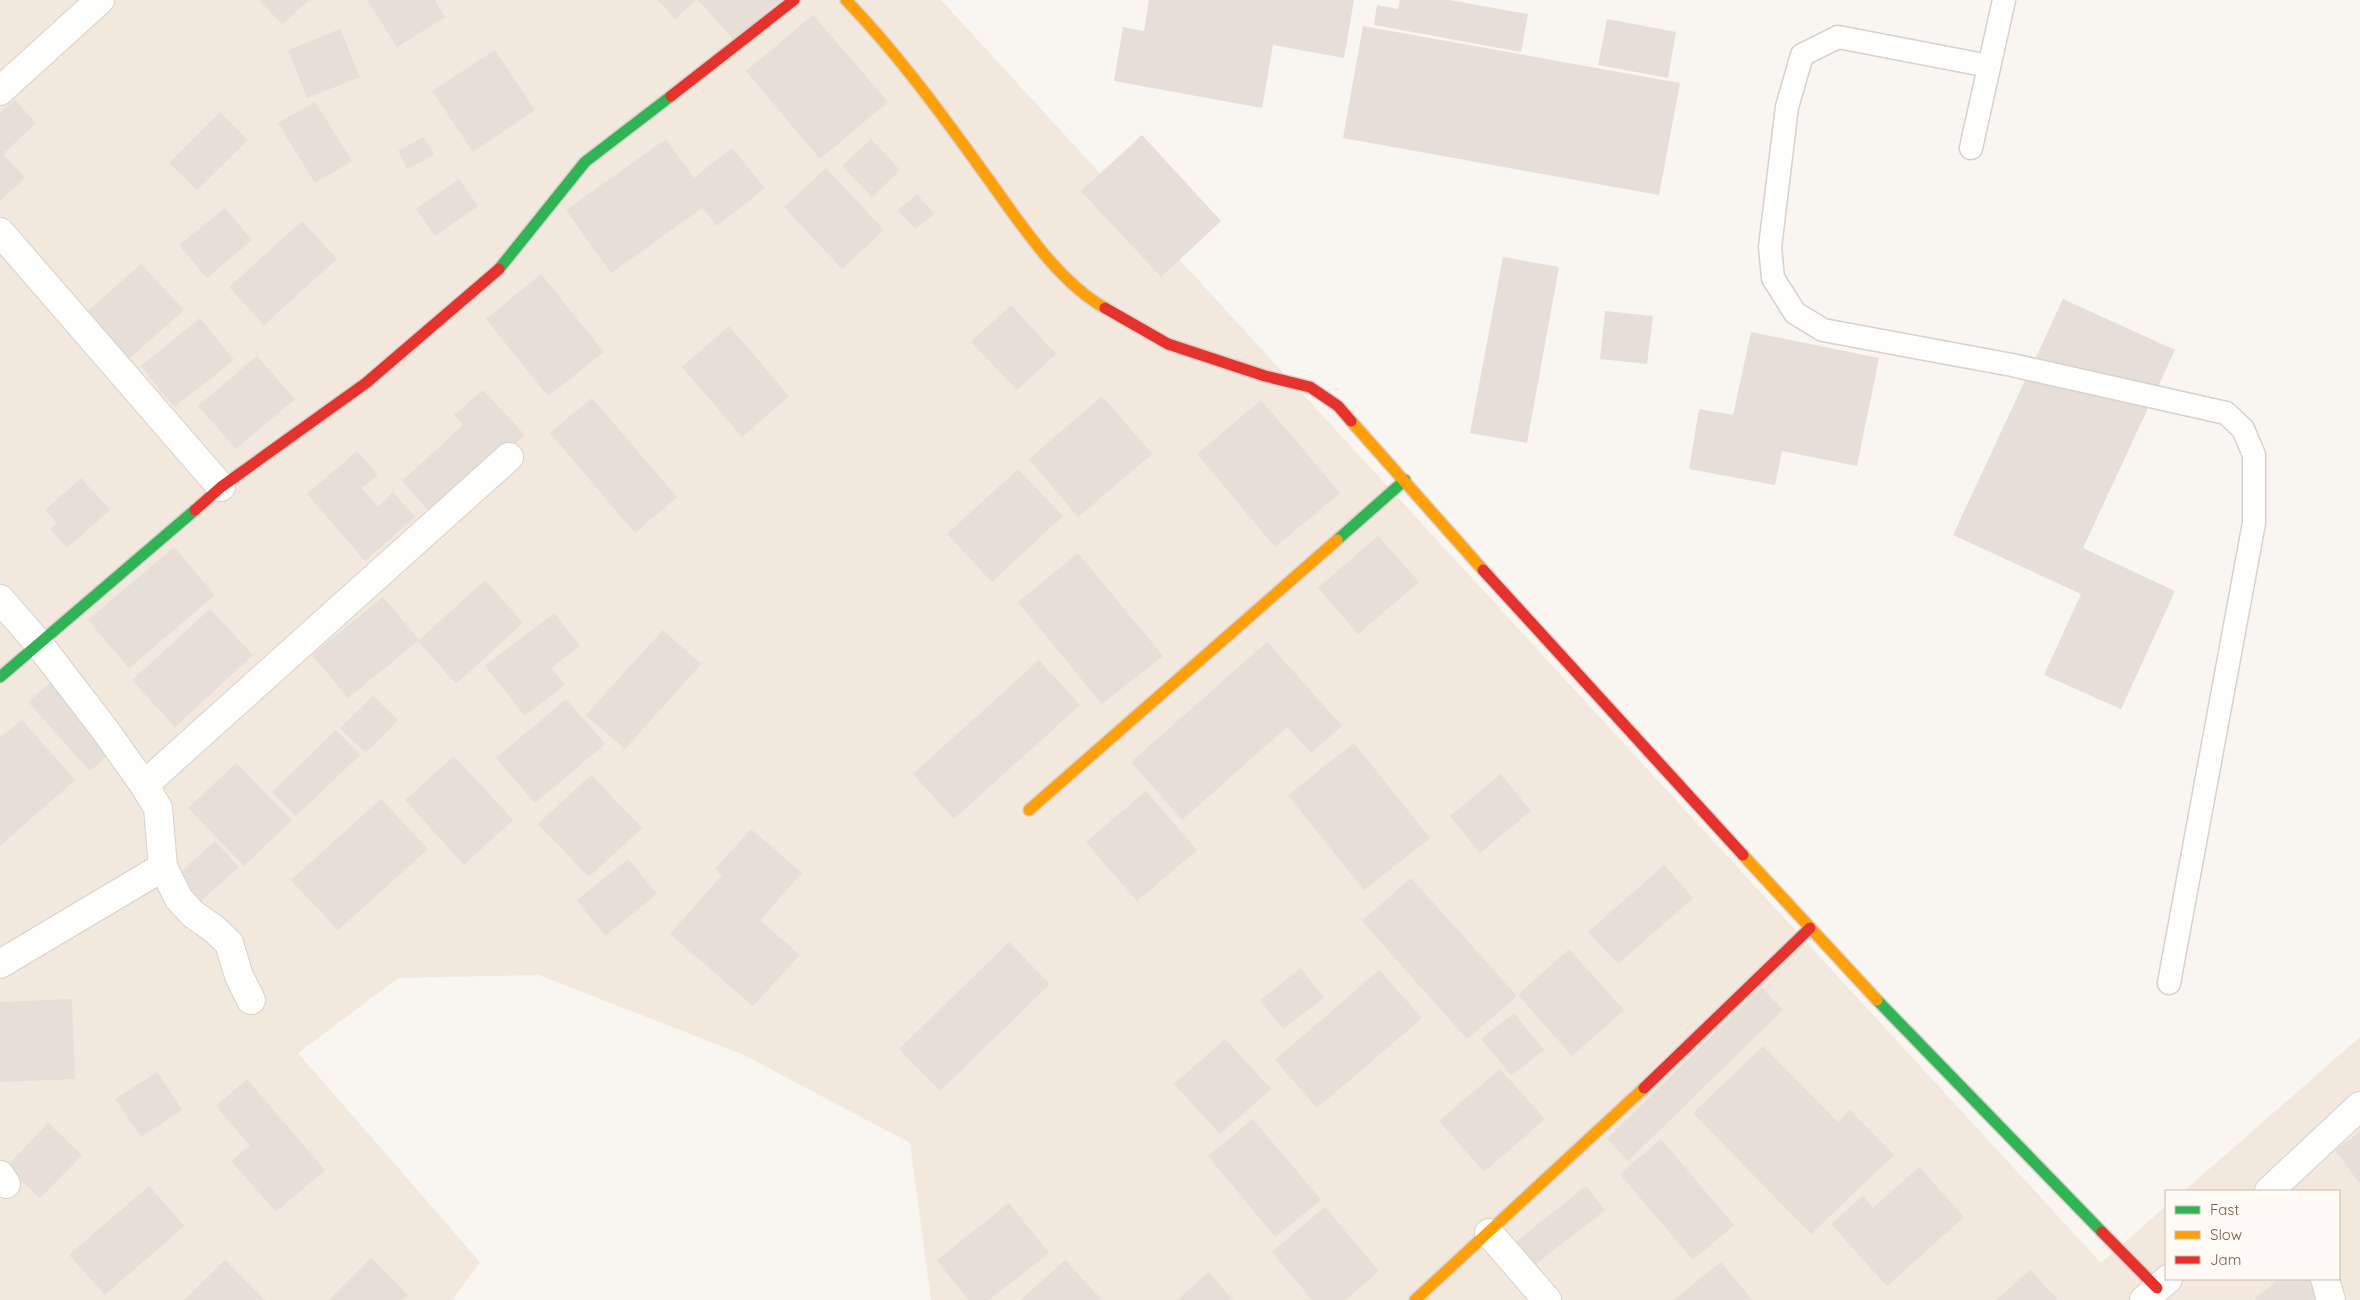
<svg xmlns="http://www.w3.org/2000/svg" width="2360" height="1300" viewBox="0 0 2360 1300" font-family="Quicksand,sans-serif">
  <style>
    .residential { fill: #f2e8de }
    .building { fill: #e6ded7 }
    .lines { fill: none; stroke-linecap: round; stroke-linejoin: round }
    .lane-casing { stroke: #d7d1cb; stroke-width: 25 }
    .street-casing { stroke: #d7d1cb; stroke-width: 30 }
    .fast-casing { stroke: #d9d2cb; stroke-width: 14 }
    .slow-casing { stroke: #d9d2cb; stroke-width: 14 }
    .jam-casing { stroke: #d9d2cb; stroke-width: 14 }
    .lane { stroke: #fefefd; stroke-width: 22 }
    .street { stroke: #fefefd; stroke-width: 28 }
    .fast { stroke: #30b455; stroke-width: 11 }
    .slow { stroke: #ff9f0a; stroke-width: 11 }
    .jam { stroke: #e5322d; stroke-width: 11 }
  </style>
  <rect width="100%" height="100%" fill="#f9f5f0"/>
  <path class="residential" d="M0,0H941L2101,1263L2166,1206V1279H2339V1191H2184L2360,1037V1300H931L910,1143L744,1055L539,975L398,978L298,1053L480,1262L452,1300H0Z"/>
  <g class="building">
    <path d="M259,0H309L282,24Z"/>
    <path d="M367,0H435L445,17L397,47Z"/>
    <path d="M658,0H696L675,19Z"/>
    <path d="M698,0H780L734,40Z"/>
    <path d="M1149,0H1354L1344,58L1273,45L1262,108L1114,81L1123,27L1144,31Z"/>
    <path d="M1400,0H1449L1528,14L1521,52L1374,25L1377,5L1398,9Z"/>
    <path d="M813,15L888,102L820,159L746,71Z"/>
    <path d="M1607,19L1676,32L1668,78L1598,65Z"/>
    <path d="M1363,26L1680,83L1659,195L1343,138Z"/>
    <path d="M340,29L360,77L307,98L288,50Z"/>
    <path d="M495,50L535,110L473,152L432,91Z"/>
    <path d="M15,100L36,123L3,154L25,178L0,201V113Z"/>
    <path d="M315,102L352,161L315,183L278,123Z"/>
    <path d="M220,112L248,140L197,190L169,163Z"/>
    <path d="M1142,135L1221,221L1161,277L1081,191Z"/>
    <path d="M424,137L434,155L407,169L398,151Z"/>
    <path d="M666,139L694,178L732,148L765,188L717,226L702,208L611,273L566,210Z"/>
    <path d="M871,139L900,170L872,197L842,166Z"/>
    <path d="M826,168L884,230L842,269L784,207Z"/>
    <path d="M459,179L478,206L435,236L416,209Z"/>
    <path d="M917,194L934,214L915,229L898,210Z"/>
    <path d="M225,208L252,240L207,278L179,245Z"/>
    <path d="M302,221L337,259L264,325L229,287Z"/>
    <path d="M1503,257L1559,267L1527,443L1470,433Z"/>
    <path d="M141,264L184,310L129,359L87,312Z"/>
    <path d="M541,274L604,352L548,396L486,319Z"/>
    <path d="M2063,299L2175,350L2083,548L2175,591L2121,709L2044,675L2081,594L1953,535Z"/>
    <path d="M1011,305L1056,354L1017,390L971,342Z"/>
    <path d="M1605,311L1653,316L1647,364L1600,359Z"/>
    <path d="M200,318L234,360L174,407L141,366Z"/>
    <path d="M729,326L789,396L742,437L682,367Z"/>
    <path d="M1751,332L1879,358L1857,466L1782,451L1775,485L1689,469L1699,409L1733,415Z"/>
    <path d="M257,356L295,399L236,449L198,406Z"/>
    <path d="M483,390L525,435L433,516L402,481L463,425L454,415Z"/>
    <path d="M1102,396L1152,454L1078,517L1029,459Z"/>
    <path d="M592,398L677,497L635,533L550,433Z"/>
    <path d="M1261,400L1340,493L1275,547L1197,454Z"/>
    <path d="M357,451L378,475L362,488L378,507L393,492L415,517L365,561L307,494Z"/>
    <path d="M1018,469L1063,516L992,582L947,534Z"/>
    <path d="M81,478L110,510L67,548L50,529L57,523L45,510Z"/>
    <path d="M1378,536L1419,582L1358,634L1318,588Z"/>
    <path d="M174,547L215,595L129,668L88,620Z"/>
    <path d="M1078,553L1163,656L1102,704L1018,602Z"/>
    <path d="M485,580L523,623L456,684L418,641L348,698L312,655L383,597L419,640Z"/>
    <path d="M210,609L253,655L175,727L132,680Z"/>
    <path d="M554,613L580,646L551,668L565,685L525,716L485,666Z"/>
    <path d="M663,630L701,664L625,749L586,715Z"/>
    <path d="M1267,642L1342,726L1311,753L1287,727L1182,820L1131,762Z"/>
    <path d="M1039,660L1080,705L954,819L913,774Z"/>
    <path d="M51,682L113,751L90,771L28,702Z"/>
    <path d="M373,696L398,720L366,753L340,728Z"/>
    <path d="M566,699L605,744L535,803L496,758Z"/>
    <path d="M22,720L75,780L0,846V738Z"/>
    <path d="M336,730L360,755L296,816L272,792Z"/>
    <path d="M1354,743L1430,838L1364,890L1288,795Z"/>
    <path d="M454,756L513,820L464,865L405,800Z"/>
    <path d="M236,763L292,820L244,866L188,808Z"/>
    <path d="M1501,774L1531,811L1480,853L1450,816Z"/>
    <path d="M591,775L642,828L589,877L538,824Z"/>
    <path d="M1146,791L1197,850L1137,901L1086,842Z"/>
    <path d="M381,799L428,849L338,930L291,880Z"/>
    <path d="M751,829L802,873L760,920L800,955L753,1006L670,934L722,875L715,869Z"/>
    <path d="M215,841L239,867L197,904L174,878Z"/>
    <path d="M628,859L657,894L605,936L577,900Z"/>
    <path d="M1664,865L1693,898L1618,964L1588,932Z"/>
    <path d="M1411,878L1517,996L1467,1039L1362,921Z"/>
    <path d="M1009,942L1050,984L940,1091L899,1049Z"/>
    <path d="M1569,949L1624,1010L1572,1056L1518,995Z"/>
    <path d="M1301,968L1324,998L1283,1029L1260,1000Z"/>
    <path d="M1379,970L1422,1018L1317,1108L1275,1060Z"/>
    <path d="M1761,987L1783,1010L1628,1161L1607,1139Z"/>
    <path d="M72,999L75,1079L0,1082V1002Z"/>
    <path d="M1514,1013L1544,1050L1511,1075L1481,1039Z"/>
    <path d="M1225,1039L1271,1089L1220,1134L1174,1084Z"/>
    <path d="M1763,1046L1838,1122L1850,1110L1894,1155L1811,1234L1693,1113Z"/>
    <path d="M1500,1069L1545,1119L1484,1172L1439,1121Z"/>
    <path d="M157,1072L182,1110L141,1137L115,1099Z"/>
    <path d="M247,1079L325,1170L276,1212L231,1161L250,1146L216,1106Z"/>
    <path d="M1253,1119L1321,1200L1275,1237L1208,1156Z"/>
    <path d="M48,1123L82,1155L40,1198L6,1167Z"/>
    <path d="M2360,1132V1184L2335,1150Z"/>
    <path d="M1661,1139L1734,1225L1693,1260L1620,1174Z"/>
    <path d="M1919,1167L1964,1217L1887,1286L1831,1224L1863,1196L1873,1208Z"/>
    <path d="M149,1186L184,1226L105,1295L69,1255Z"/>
    <path d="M1586,1186L1605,1210L1531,1268L1512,1245Z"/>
    <path d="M1009,1203L1049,1253L989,1300H968L937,1260Z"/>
    <path d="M1325,1207L1379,1271L1345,1300H1312L1272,1252Z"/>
    <path d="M371,1258L408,1295L402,1300H329Z"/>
    <path d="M225,1260L265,1300H184Z"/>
    <path d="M1065,1260L1102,1300H1021Z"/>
    <path d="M1721,1262L1752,1300H1674Z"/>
    <path d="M2030,1270L2058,1300H1996Z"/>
    <path d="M1209,1272L1233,1300H1177Z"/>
    <path d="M2278,1279H2314L2333,1300H2254Z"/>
  </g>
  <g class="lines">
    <g class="lane-casing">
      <g id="lane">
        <path d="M1989,66L1838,37L1802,55L1787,107L1770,247L1773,278L1795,313L1823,330L2012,365L2226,413L2243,429L2254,455V523L2169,983"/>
        <path d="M1971,148L2004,0"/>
      </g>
    </g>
    <g class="street-casing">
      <g id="street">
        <path d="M0,91L100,0"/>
        <path d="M0,232L221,487"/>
        <path d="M0,599L39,644L105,730L144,785L158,808L163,867L179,899L193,914L214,929L229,943L239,976L251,1000"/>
        <path d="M144,785L509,457"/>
        <path d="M0,964L163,867"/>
        <path d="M0,1175L6,1184"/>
        <path d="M2269,1191L2360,1106"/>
        <path d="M1489,1233L1547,1300"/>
        <path d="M2325,1279L2331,1300"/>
        <path d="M2144,1300L2168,1279"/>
      </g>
    </g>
    <g class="fast-casing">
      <g id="fast">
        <path d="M499,269L585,162L671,96"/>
        <path d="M1337,540L1405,480"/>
        <path d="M0,677L195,510"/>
        <path d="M1877,1000L2102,1232"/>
      </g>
    </g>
    <g class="slow-casing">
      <g id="slow">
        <path d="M846,0C897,53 941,113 984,173C1017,218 1056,281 1105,308"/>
        <path d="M1351,421L1483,570"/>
        <path d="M1029,810L1337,540"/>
        <path d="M1743,855L1877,1000"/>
        <path d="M1415,1300L1644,1088"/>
      </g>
    </g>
    <g class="jam-casing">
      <g id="jam">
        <path d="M671,96L794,0"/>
        <path d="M1105,308L1168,344L1265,376L1310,387L1338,406L1351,421"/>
        <path d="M195,510L221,487L366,383L499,269"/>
        <path d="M1483,570L1743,855"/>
        <path d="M1644,1088L1810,928"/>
        <path d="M2102,1232L2157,1288"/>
      </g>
    </g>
    <use href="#lane" class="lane"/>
    <use href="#street" class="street"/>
    <use href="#fast" class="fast"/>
    <use href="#slow" class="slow"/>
    <use href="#jam" class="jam"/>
  </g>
  <rect x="2165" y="1190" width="175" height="90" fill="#fffaf3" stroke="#cabbb1"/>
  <rect x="2175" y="1206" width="25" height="8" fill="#30b455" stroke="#cabbb1"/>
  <text x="2210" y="1215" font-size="15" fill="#7a5c4d">Fast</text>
  <rect x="2175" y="1231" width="25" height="8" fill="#ff9f0a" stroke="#cabbb1"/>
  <text x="2210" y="1240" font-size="15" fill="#7a5c4d">Slow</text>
  <rect x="2175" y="1256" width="25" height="8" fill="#e5322d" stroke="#cabbb1"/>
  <text x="2210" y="1265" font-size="15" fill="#7a5c4d">Jam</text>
</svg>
